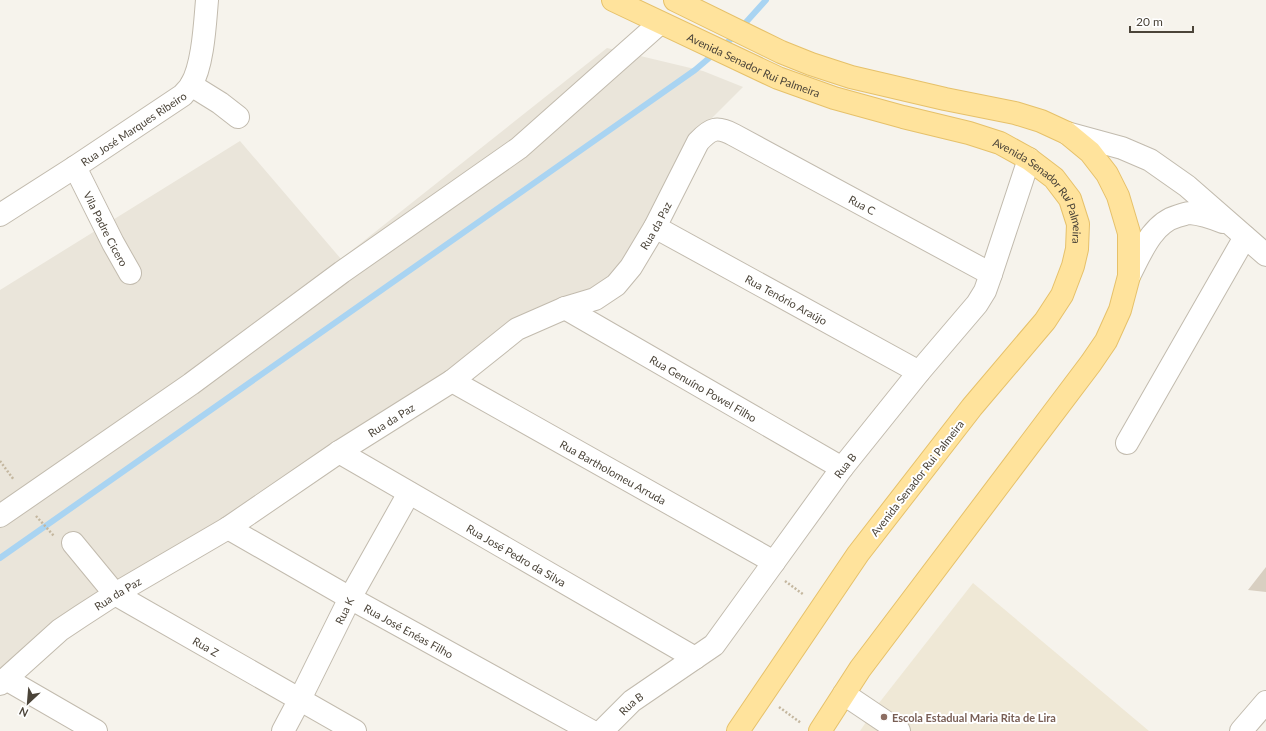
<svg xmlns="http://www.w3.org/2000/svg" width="1266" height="731" viewBox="0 0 1266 731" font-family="Lato,sans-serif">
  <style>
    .residential { fill: #eae5da }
    .education { fill: #efe8d6 }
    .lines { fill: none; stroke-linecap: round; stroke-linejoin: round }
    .stream { stroke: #a9d4f2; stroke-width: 6 }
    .building { fill: #d8cfc1 }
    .minor-casing { stroke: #c2bbae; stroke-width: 24 }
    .major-casing { stroke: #e6c16a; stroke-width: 24 }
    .path { stroke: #c4b79f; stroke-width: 2.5; stroke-dasharray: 2 2; stroke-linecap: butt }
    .minor { stroke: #fff; stroke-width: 22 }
    .major { stroke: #ffe39c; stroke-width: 22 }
    .education-dot { fill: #8d6e63; stroke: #fff; stroke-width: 1.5 }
    .labels { text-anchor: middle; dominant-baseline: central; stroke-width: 4; stroke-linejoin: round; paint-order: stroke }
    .street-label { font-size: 11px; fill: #4b4439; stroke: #fff }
    .education-label { font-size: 11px; font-weight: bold; fill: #785e54; stroke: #fff; text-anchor: start }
  </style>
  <rect width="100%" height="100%" fill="#f6f3ec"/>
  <path class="residential" d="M607,48L703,71L743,87L705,125L615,276L0,676V290L240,141L341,259Z"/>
  <path class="education" d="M973,583L1149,731H860L879,703Z"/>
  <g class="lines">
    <g class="stream">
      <path d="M722,47L730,40L766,0"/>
      <path d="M0,558L695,70L715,53"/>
    </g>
  </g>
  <path class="building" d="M1266,567V592L1248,590Z"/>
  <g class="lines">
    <g class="minor-casing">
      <g id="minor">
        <path d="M191,85L220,103L238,117"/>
        <path d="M1067,133L1122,148L1150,160L1187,186L1266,255"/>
        <path id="s1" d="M75,167L113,243L130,273"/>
        <path id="s2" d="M0,215L75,167L183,95C185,92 189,89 191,85C203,66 205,23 207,0"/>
        <path id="s3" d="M655,227L919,372"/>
        <path d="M1129,276C1141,253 1152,223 1178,216C1182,215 1187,213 1190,213C1202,214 1213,218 1223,222"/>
        <path id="s4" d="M565,308L842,468"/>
        <path id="s5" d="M452,381L774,562"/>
        <path d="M1127,443L1245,237"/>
        <path id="s6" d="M339,452L695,658"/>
        <path d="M0,516L191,384L342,272L519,148L660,23"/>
        <path id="s7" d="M228,528L350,598L591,731"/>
        <path id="s8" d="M73,543L115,594L355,731"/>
        <path d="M6,679L96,731"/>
        <path id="s9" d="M0,684L60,630L81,616L115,594L228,528L339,452L452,381L517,329L565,308L595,299L616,285L631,267L655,227L698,142C711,128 717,126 734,135L991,274"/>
        <path d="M844,694L899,731"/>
        <path id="s10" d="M283,731L300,699L350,598L409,493"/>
        <path id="s11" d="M602,731L632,701L714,645L842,468L919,372L977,304L985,291L991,274L1029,159"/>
        <path d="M1241,731L1266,702"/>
      </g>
    </g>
    <g class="major-casing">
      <g id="major">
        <path id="s12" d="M613,0L778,78L834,98L903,117L969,133L1000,143L1029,159L1054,178L1070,199L1078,224L1077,249L1073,266L1062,295L1045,321L972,407L858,554L738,731"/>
        <path d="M675,0L781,52L811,64L851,77L945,99L1015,113L1041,121L1067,133L1090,152L1107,174L1118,196L1129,233V276L1120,310L1106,341L1091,363L860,669L820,731"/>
      </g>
    </g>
    <g class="path">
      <path d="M0,461L14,480"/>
      <path d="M36,516L54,536"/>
      <path d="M785,581L804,595"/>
      <path d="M779,707L801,723"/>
    </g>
    <use href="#minor" class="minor"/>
    <use href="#major" class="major"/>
  </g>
  <circle class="education-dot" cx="884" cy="717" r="4"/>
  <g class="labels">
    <g class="street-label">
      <text stroke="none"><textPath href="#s12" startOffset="155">Avenida Senador Rui Palmeira</textPath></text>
      <text stroke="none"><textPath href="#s2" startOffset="159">Rua José Marques Ribeiro</textPath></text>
      <text stroke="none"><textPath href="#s12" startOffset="479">Avenida Senador Rui Palmeira</textPath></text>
      <text stroke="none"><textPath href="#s9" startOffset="1090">Rua C</textPath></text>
      <text stroke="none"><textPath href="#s9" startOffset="809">Rua da Paz</textPath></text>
      <text stroke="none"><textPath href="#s1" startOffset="69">Vila Padre Cicero</textPath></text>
      <text stroke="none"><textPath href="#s3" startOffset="150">Rua Tenório Araújo</textPath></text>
      <text stroke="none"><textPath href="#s4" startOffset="160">Rua Genuíno Powel Filho</textPath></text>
      <text stroke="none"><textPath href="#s9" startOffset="473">Rua da Paz</textPath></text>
      <text stroke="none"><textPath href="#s11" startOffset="364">Rua B</textPath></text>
      <text stroke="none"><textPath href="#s5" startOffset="185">Rua Bartholomeu Arruda</textPath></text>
      <text transform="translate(917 478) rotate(-52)">Avenida Senador Rui Palmeira</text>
      <text stroke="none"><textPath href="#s6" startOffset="205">Rua José Pedro da Silva</textPath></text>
      <text stroke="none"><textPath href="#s9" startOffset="149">Rua da Paz</textPath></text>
      <text stroke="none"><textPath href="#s10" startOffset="135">Rua K</textPath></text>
      <text stroke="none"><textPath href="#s7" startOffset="208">Rua José Enéas Filho</textPath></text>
      <text stroke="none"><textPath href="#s8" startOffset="171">Rua Z</textPath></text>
      <text stroke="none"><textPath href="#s11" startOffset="40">Rua B</textPath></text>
    </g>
    <g class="education-label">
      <text x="892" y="717">Escola Estadual Maria Rita de Lira</text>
    </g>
  </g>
  <g transform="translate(28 703) rotate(206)" stroke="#ffffff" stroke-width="3" paint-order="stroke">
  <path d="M0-3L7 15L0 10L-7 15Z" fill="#4b4439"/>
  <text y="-6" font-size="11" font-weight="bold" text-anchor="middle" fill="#4b4439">N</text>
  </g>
  <path d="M1130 26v6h63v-6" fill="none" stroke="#4b4439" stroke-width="2"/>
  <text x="1136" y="26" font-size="12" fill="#4b4439" stroke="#ffffff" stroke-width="3" paint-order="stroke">20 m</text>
</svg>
